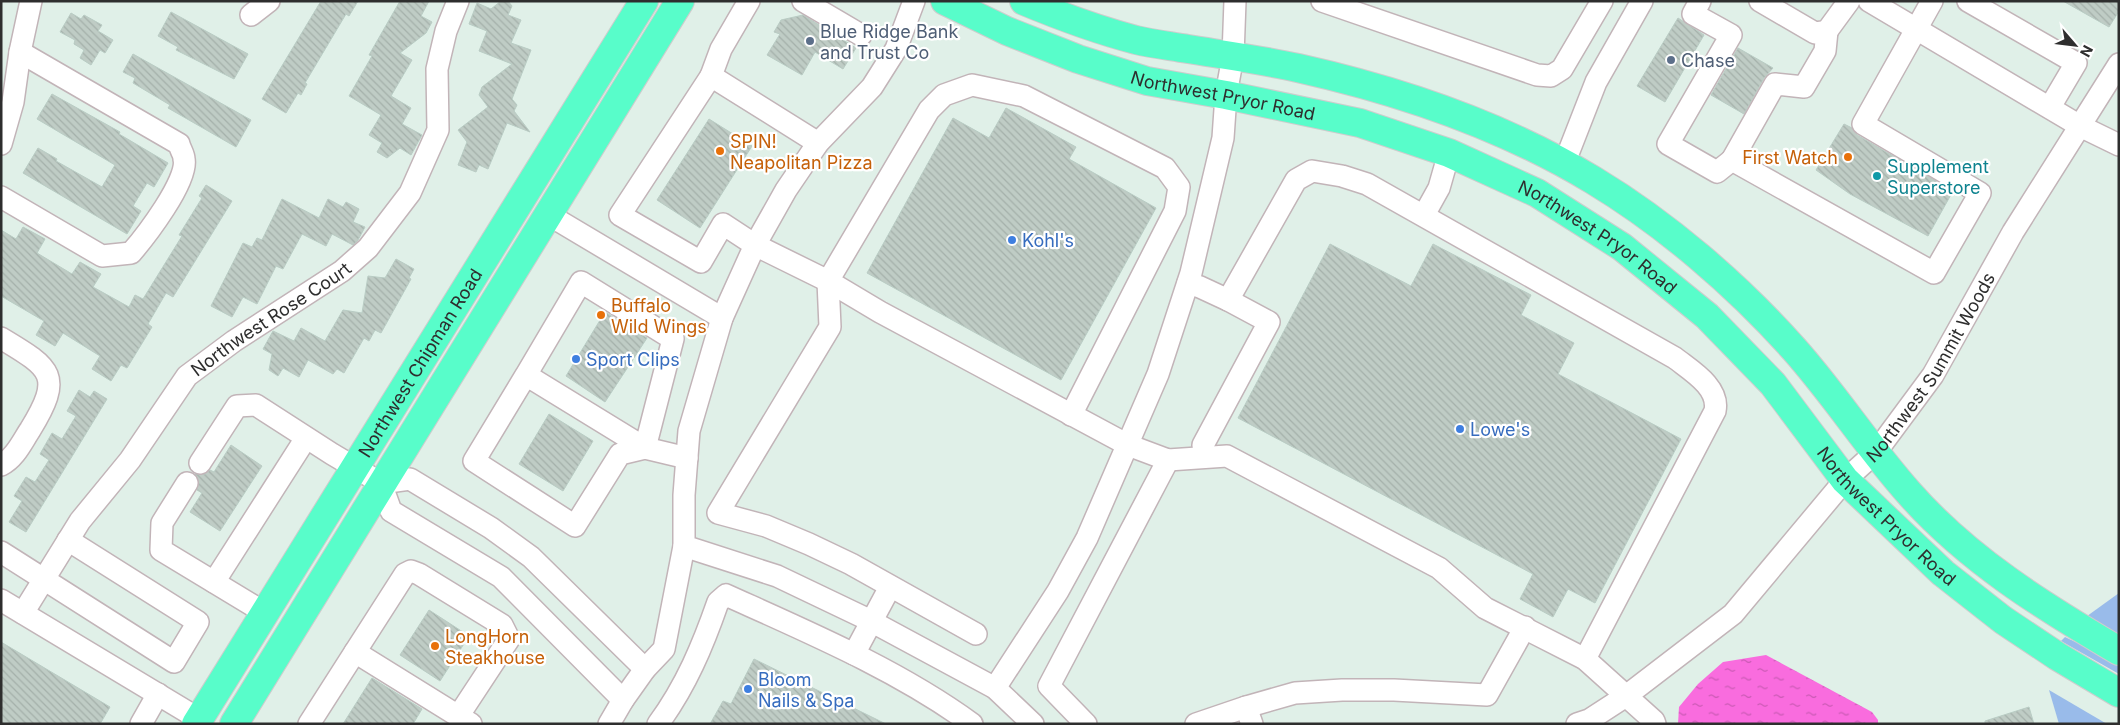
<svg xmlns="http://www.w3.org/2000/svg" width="2120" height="725" viewBox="0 0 2120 725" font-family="Inter,sans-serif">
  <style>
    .grass { fill: #99bbea }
    .water { fill: url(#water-ripples) }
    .building { fill: url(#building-back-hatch); stroke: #b9ccc4 }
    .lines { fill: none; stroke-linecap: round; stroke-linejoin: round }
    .minor-casing { stroke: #c2b4b8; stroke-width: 24 }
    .major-casing { stroke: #cdcdcd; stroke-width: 30 }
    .minor { stroke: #fff; stroke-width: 21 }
    .major { stroke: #58fdca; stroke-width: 28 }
    .service-dot { fill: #5c6f8a; stroke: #fff; stroke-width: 2 }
    .food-dot { fill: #e8710a; stroke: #fff; stroke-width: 2 }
    .culture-dot { fill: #0f9aa8; stroke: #fff; stroke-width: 2 }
    .shop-dot { fill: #3f7fe0; stroke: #fff; stroke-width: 2 }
    .labels { text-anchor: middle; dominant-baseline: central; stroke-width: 4.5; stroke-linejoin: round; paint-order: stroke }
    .service-label { font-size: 18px; fill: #4e5e75; stroke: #fff; text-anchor: start }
    .street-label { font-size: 18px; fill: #2e2e2e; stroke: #fff }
    .food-label { font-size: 18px; fill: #c56008; stroke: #fff; text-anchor: start }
    .culture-label { font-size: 18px; fill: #0d838f; stroke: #fff; text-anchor: start }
    .shop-label { font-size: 18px; fill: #366cbe; stroke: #fff; text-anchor: start }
  </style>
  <defs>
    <pattern id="water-ripples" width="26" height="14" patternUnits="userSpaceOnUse" patternTransform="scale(1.25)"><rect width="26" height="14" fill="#f96cde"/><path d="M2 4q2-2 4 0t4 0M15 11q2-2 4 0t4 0" fill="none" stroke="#ca59b4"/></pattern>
    <pattern id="building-back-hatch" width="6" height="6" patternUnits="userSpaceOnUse" patternTransform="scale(1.25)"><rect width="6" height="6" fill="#bfccc5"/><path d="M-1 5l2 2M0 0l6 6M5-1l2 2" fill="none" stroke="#a4b0aa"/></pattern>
  </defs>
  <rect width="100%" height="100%" fill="#e0f0e8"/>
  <g class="grass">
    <path d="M2119,593V635L2083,619Z"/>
    <path d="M2065,637L2119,663V674L2061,641Z"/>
    <path d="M2049,690L2107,724H2059Z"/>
  </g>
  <path class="water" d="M1766,655L1872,712L1878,720V724H1678L1679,707L1698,684L1723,662Z"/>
  <g class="building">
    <path d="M321,1H358L349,16L346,14L305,83L307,84L301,95L298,93L286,113L262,99Z"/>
    <path d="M400,1H429L421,16L432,22L426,33L400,53L412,60L391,96L411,108L402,124L422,135L411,155L400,148L387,158L377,152L382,143L369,135L381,115L349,96L372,56L369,55Z"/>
    <path d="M501,1H508L512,6L508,15L521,20L511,43L531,50L512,99L517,105L514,111L530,132L507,123L488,169L479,165L476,172L458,165L467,142L458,130L488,107L479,95L482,87L512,64L479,51L487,31L469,24L477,3L491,9Z"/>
    <path d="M2063,1H2119V11L2109,27Z"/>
    <path d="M171,12L248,54L234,79L176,50L178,47L158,36Z"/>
    <path d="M71,13L81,19L84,15L102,25L98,31L113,40L105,53L100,50L91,65L80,58L84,50L74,44L75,40L60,32Z"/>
    <path d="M803,15L856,48L843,69L815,52L802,75L767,55L780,34L774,32L781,20Z"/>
    <path d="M1678,18L1704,35L1665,102L1637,86Z"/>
    <path d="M1738,48L1773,68L1764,78L1744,114L1711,95Z"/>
    <path d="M133,54L251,120L236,147L168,108L170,105L133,83L135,78L123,72Z"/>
    <path d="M52,94L120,132L119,134L168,163L154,187L147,183L133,206L141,211L127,234L23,173L38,148L57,159L56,161L102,187L115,165L37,119Z"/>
    <path d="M1006,108L1076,147L1069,159L1156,208L1061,380L867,273L953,118L989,138Z"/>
    <path d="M709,119L752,146L700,228L657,200Z"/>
    <path d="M1844,124L1852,128L1857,135L1953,191L1928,236L1850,194L1816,170Z"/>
    <path d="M206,185L232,201L173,297L166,293L148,324L152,327L127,368L121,365L111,381L92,369L100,356L63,333L55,346L36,335L44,321L1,296V230L16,239L23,227L45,239L37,253L72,274L80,262L101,274L93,287L129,307L135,295L143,299L182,236L179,235L202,198L199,196Z"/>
    <path d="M282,199L319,218L328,199L343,207L346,202L359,209L353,222L365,227L358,240L353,245L332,234L326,246L302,234L283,269L276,266L257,304L243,297L232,317L211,306L243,243L252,247L257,238L262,240Z"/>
    <path d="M1330,244L1411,286L1433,244L1531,295L1521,315L1574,343L1558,374L1681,439L1595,603L1568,589L1553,617L1520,599L1533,574L1238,418Z"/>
    <path d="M396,259L414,269L409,278L411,279L381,333L375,330L369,341L364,338L344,373L337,369L333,374L308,360L299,377L283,368L278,376L269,370L272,354L263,349L273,331L294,341L301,328L325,341L343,310L362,313L368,276L385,278Z"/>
    <path d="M605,312L647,338L605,402L566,376Z"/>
    <path d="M79,390L90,397L94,391L107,399L26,532L9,522L22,501L14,496L26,477L35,482L49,460L40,454L52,433L62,439L76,416L67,411Z"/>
    <path d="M549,414L593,441L563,491L519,464Z"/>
    <path d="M231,445L262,466L220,531L190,512L202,493L197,490L199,483L195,474H205L210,470L214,472Z"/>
    <path d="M429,610L469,636L440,681L400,655Z"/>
    <path d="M1,642L110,707L100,724H1Z"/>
    <path d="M754,659L886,724H710L723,701L731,704Z"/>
    <path d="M372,678L422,709L413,724H343Z"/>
    <path d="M2029,707L2034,724H1985V721Z"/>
  </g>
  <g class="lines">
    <g class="minor-casing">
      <g id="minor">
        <path d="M803,1L861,35"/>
        <path d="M914,1L896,49L872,87L818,143L786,190L755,245L722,318L689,431L684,495V546L777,576L867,619L995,688L1033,724"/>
        <path d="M1322,1L1537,75L1551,76L1562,69L1602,1"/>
        <path d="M1700,1L1693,14L1731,35L1668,144L1717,172L1732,160L1934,273L1980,193L1863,124L1932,1"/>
        <path d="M1760,1L1815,33L1827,31L1849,1"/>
        <path d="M1869,1L2080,126L2119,145"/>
        <path d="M1968,1L2076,63L2050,107"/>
        <path d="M251,15L269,1"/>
        <path d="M711,76L721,49L749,1"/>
        <path d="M818,143L711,76L620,215L701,262L723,224L755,245L828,281L880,312L1128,445L1168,460L1227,456L1439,568L1485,608L1585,659L1654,721L1655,724"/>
        <path d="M1,144L13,102L20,52L31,1"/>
        <path d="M1732,160L1775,84L1804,87L1825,51L1827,31"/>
        <path d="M1564,164L1596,82L1642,1"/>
        <path d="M1,197L102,256L131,253C145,237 189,180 184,159C184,154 180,149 179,144L20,52"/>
        <path d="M549,215L722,318"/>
        <path d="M1424,215L1439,188L1449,153"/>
        <path d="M1188,283L1200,287L1228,300L1296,180L1312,171L1342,176L1367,184L1675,358C1690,370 1720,387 1715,411L1585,659"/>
        <path d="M1,338C51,368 64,375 30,430C22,442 15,458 1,465"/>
        <path d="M526,375L474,461L575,526L620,454L645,448L673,339L581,282L526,375L645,448L687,458"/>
        <path d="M1205,457L1203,445L1269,322L1228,300"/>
        <path d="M200,463L237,406L256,405L332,454L381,483L410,479L491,528L531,557L645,669"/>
        <path d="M187,483L162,523L161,550L265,613"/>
        <path d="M381,483L391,511L501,577L623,700"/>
        <path d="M1,552L174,662L198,622L68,540"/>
        <path d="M214,582L306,438"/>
        <path d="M1,600L199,719"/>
        <path id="s1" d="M23,613L80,521L130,460L187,376L234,341L342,271L368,248L410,193L438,130L437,69L446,31L458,1"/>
        <path d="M976,634L851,564L809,544L766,526L718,513L830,327L828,281L929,110L944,95L972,85L1024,96L1165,168L1179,187L1175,211L1071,415"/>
        <path d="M355,652L405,574L411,571L419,574L502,625L509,639L459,715"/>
        <path d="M854,654L890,587"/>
        <path d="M995,688L1058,591L1087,538L1158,374L1191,273L1223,138L1226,95L1233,56L1235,1"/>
        <path d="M141,724L158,694"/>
        <path d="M309,724L355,652L471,724"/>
        <path d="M609,724L623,700L645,669L664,649L684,546"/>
        <path d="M658,724C686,686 703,645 718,602L726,595C808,632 898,670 972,724"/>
        <path d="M1086,724L1049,686L1168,460"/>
        <path d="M1196,724L1246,707"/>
        <path d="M1252,724L1246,707L1295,693L1342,690H1394L1487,695L1525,627"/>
        <path id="s2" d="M1577,724L1589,720L1626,696L1733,614L1845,480L1876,452L1933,375L2013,232L2119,64"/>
      </g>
    </g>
    <g class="major-casing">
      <g id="major">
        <path id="s3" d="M945,1L1007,31L1078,59L1147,81L1226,95L1360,123L1449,153L1537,193L1622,247L1707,316L1773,384L1845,480L1943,573L2003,620L2057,656L2119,693"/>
        <path d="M1024,1C1060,16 1098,30 1136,40C1153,44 1171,46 1188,49C1225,55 1262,60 1298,68C1401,91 1502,125 1593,180C1666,224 1737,285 1794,349C1835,395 1868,447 1909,493C1968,560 2043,606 2119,651"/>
        <path id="s4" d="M196,724L644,1"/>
        <path d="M234,724L680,1"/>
      </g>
    </g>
    <use href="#minor" class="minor"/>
    <use href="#major" class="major"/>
  </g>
  <g class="service-dot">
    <circle cx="810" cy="41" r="5"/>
    <circle cx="1671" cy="60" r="5"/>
  </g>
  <g class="food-dot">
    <circle cx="720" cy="151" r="5"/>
    <circle cx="1848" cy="157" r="5"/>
    <circle cx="601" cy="315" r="5"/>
    <circle cx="435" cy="646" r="5"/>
  </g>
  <circle class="culture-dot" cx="1877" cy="176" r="5"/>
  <g class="shop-dot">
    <circle cx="1012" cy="240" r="5"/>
    <circle cx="576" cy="359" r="5"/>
    <circle cx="1460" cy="429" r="5"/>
    <circle cx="748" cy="689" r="5"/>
  </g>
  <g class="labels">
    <g class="service-label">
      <text x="820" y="31">Blue Ridge Bank<tspan x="820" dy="21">and Trust Co</tspan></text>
      <text x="1681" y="60">Chase</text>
    </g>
    <g class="street-label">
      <text stroke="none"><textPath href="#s3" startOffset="295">Northwest Pryor Road</textPath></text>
      <text stroke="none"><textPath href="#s3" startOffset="700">Northwest Pryor Road</textPath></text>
      <text stroke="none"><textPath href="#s1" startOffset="390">Northwest Rose Court</textPath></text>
      <text stroke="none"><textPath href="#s4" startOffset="425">Northwest Chipman Road</textPath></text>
      <text stroke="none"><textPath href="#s2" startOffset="509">Northwest Summit Woods</textPath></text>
      <text stroke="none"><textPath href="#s3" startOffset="1105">Northwest Pryor Road</textPath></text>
    </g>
    <g class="food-label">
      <text x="730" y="141">SPIN!<tspan x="730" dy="21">Neapolitan Pizza</tspan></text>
      <text x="1838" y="157" text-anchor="end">First Watch</text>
      <text x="611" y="305">Buffalo<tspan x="611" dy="21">Wild Wings</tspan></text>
      <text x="445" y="636">LongHorn<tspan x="445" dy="21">Steakhouse</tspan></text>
    </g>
    <g class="culture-label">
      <text x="1887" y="166">Supplement<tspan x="1887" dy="21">Superstore</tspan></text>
    </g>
    <g class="shop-label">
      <text x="1022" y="240">Kohl's</text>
      <text x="586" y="359">Sport Clips</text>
      <text x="1470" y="429">Lowe's</text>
      <text x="758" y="679">Bloom<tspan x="758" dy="21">Nails &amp; Spa</tspan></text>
    </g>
  </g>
  <rect width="2120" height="725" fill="none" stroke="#2e2e2e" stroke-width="5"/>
  <g transform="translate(2075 45) rotate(118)" stroke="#ffffff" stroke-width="4" paint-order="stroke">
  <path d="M0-4L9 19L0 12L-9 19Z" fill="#2e2e2e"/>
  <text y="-8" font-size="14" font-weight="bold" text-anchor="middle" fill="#2e2e2e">N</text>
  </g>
</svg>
